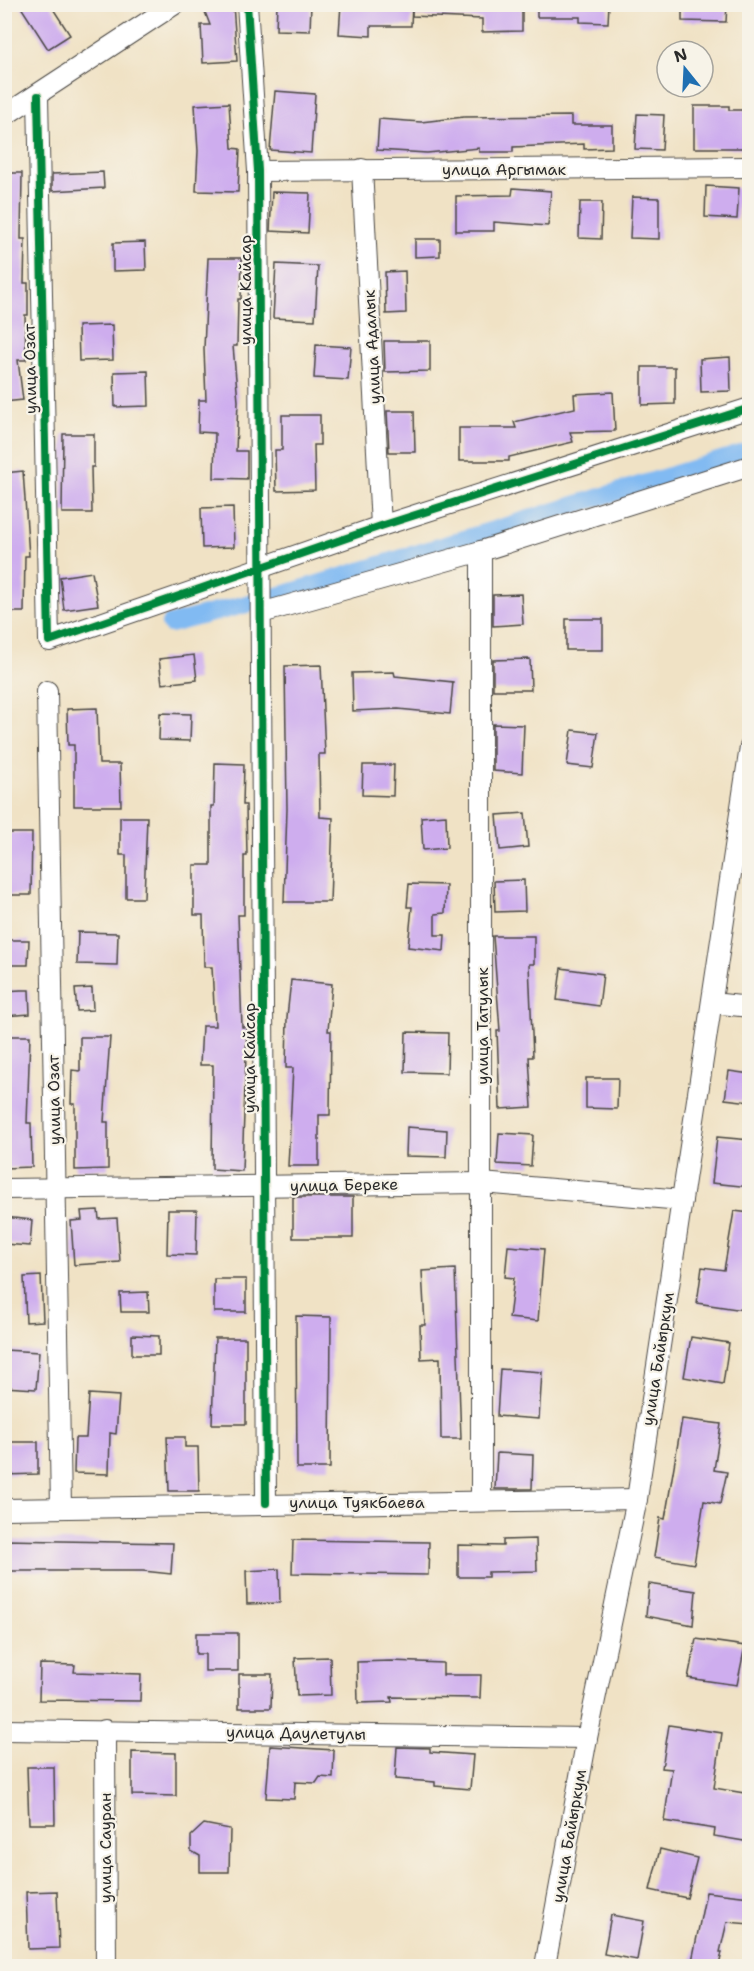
<svg xmlns="http://www.w3.org/2000/svg" width="754" height="1971" viewBox="0 0 754 1971" font-family="'Shantell Sans',sans-serif">
  <style>
    .lines { fill: none; stroke-linecap: round; stroke-linejoin: round }
    .canal { stroke: #81baf2; stroke-width: 18 }
    .building { fill: #ceadee }
    .street-casing { stroke: #494642; stroke-width: 22 }
    .street { stroke: #fff; stroke-width: 20 }
    .cycleway-casing { stroke: #f7f3e8; stroke-width: 11 }
    .cycleway { stroke: #00873e; stroke-width: 8 }
    .labels { text-anchor: middle; dominant-baseline: central; stroke-width: 4.5; stroke-linejoin: round; paint-order: stroke }
    .street-label { font-size: 16px; fill: #2b2b2b; stroke: #f7f3e8 }
  </style>
  <rect width="100%" height="100%" fill="#f7f3e8"/>
  <filter id="ink" filterUnits="userSpaceOnUse"><feTurbulence type="fractalNoise" baseFrequency=".0167" numOctaves="2"/><feDisplacementMap in="SourceGraphic" scale="12" xChannelSelector="R" yChannelSelector="G"/><feConvolveMatrix kernelMatrix="1 2 1 2 8 2 1 2 1" color-interpolation-filters="sRGB"/></filter>
  <filter id="wash" filterUnits="userSpaceOnUse"><feTurbulence type="fractalNoise" baseFrequency=".008" numOctaves="4" result="noise"/><feDisplacementMap in="SourceGraphic" scale="24" xChannelSelector="R" yChannelSelector="G"/><feGaussianBlur stdDeviation="1.35" result="paint"/><feColorMatrix in="noise" values="0 0 0 0 0 0 0 0 0 0 0 0 0 0 0 0 0 1.4 0 .05"/><feComposite in="paint" operator="in"/></filter>
  <g filter="url(#wash)">
    <rect width="100%" height="100%" fill="#f0e2c5"/>
    <g class="lines">
      <path class="canal" d="M170,624L285,594L750,451"/>
    </g>
    <g id="blocks">
      <g class="building">
        <path d="M19,4H50L70,35L48,49Z"/>
        <path d="M202,4H233L237,61L203,63L201,25H210Z"/>
        <path d="M277,4H311L310,31L276,30Z"/>
        <path d="M341,4H412L411,26H371V36L339,34Z"/>
        <path d="M412,4H522V31L482,32V19L412,16Z"/>
        <path d="M537,4H609L608,23L580,22V17H537Z"/>
        <path d="M682,4H727L726,22L682,21Z"/>
        <path d="M275,91L315,94L311,153L270,150Z"/>
        <path d="M229,103L232,148L240,149L238,192L196,191L198,151L195,105Z"/>
        <path d="M694,106H729V110H750V148H694Z"/>
        <path d="M637,114L664,115L662,150L635,149Z"/>
        <path d="M571,116V125H612V148L584,149V144L513,147V152H479V148L427,153L377,150L379,119L421,122L464,117Z"/>
        <path d="M103,172L104,188L52,191V174Z"/>
        <path d="M4,173H22L21,239H25L24,283H28V315H25L26,360H18L23,400L4,402Z"/>
        <path d="M706,186L739,188L737,219L705,217Z"/>
        <path d="M513,188L551,191L548,226L494,222V231H456V196L512,195Z"/>
        <path d="M272,192L310,193L308,233L270,231Z"/>
        <path d="M632,197L659,198V239L630,238Z"/>
        <path d="M580,202H602L601,239L579,238Z"/>
        <path d="M415,239H440V256L415,257Z"/>
        <path d="M145,242L146,270L113,271V243Z"/>
        <path d="M208,258H242L241,299H238L237,346H233L238,401L236,451H247V479L214,478L215,433L198,432L199,400H206L204,349Z"/>
        <path d="M276,264L318,266L315,320L273,318Z"/>
        <path d="M405,271L406,313L386,314L385,272Z"/>
        <path d="M112,325L113,360L79,361L78,326Z"/>
        <path d="M384,341H430V371L385,372Z"/>
        <path d="M316,345L351,347L348,380L314,378Z"/>
        <path d="M730,357L731,391L701,392L700,359Z"/>
        <path d="M642,367H675V404L642,405Z"/>
        <path d="M148,371L149,406L115,407L114,372Z"/>
        <path d="M613,392L615,431L570,432L573,442L509,457V461H459V428H516L514,422L575,408L574,394Z"/>
        <path d="M387,411H414L415,452H389Z"/>
        <path d="M282,415H320V445H314L315,490L276,491L275,450H282Z"/>
        <path d="M63,434H94V467H91L92,513H62Z"/>
        <path d="M23,471L29,556H25L24,612H4V473Z"/>
        <path d="M233,507L234,547L202,548L201,508Z"/>
        <path d="M92,572L98,605L64,610L60,577Z"/>
        <path d="M521,594L523,624L493,626V595Z"/>
        <rect x="566" y="619" width="37" height="31"/>
        <path d="M194,655L197,680L162,684L159,659Z"/>
        <path d="M530,659L531,690H493V660Z"/>
        <path d="M321,665L325,754H319L320,817L333,818L330,902H284L287,809L285,666Z"/>
        <path d="M394,672L395,676L453,682L450,714L398,709L353,711L352,673Z"/>
        <path d="M97,708L99,764H120L121,806H74V745H68L67,709Z"/>
        <path d="M160,713L191,714L190,741L159,740Z"/>
        <path d="M493,724L524,725L522,773L493,771Z"/>
        <path d="M572,730L598,733L593,768L567,765Z"/>
        <path d="M215,763L244,764L243,805H246L247,856H244V915H238L242,1027H247L242,1171L212,1169L213,1065H200L202,1026H215L212,967H204L203,915H194V865H211V806H214Z"/>
        <path d="M363,765H394L393,796L362,795Z"/>
        <path d="M525,813L528,847L500,850L497,815Z"/>
        <path d="M446,815L447,848L423,850L421,817Z"/>
        <path d="M120,817H147L144,898H126V855H120Z"/>
        <path d="M4,833H32L31,895H4Z"/>
        <path d="M524,880L525,911L495,912L494,881Z"/>
        <path d="M409,884L446,885L445,913L435,914V935H445L444,951L408,947L412,907H407Z"/>
        <path d="M78,932L118,933L117,965L77,964Z"/>
        <path d="M493,936H534V964H529L533,1057H529L532,1107L500,1109L497,1031H500Z"/>
        <path d="M4,940H29L28,965H4Z"/>
        <path d="M561,968L603,974L599,1006L557,1000Z"/>
        <path d="M291,980L332,984L328,1031H331L330,1115H319V1166H288L293,1068H286L287,1017Z"/>
        <path d="M92,988L93,1010L77,1011L75,989Z"/>
        <path d="M21,990H29L30,1014L4,1016V991Z"/>
        <path d="M406,1032L448,1033L447,1073L405,1072Z"/>
        <path d="M4,1036H30L27,1123H31L32,1167L4,1168Z"/>
        <path d="M80,1037H110L104,1122H108V1169L75,1170V1104H71L72,1070L80,1071Z"/>
        <path d="M729,1071L750,1074V1102L725,1099Z"/>
        <path d="M586,1078H618L617,1109L586,1108Z"/>
        <path d="M407,1127L447,1130L446,1157L406,1156Z"/>
        <path d="M499,1133L533,1135L531,1166L497,1164Z"/>
        <path d="M717,1137L750,1140V1187L712,1183Z"/>
        <rect x="293" y="1197" width="60" height="41"/>
        <path d="M98,1210L99,1219L117,1218L120,1262L74,1265L71,1221L82,1220L81,1211Z"/>
        <path d="M168,1210H197L196,1255L167,1254Z"/>
        <path d="M734,1211L750,1213V1268L743,1310L697,1303L702,1267L724,1270Z"/>
        <path d="M4,1217L32,1220L30,1246L4,1244Z"/>
        <path d="M508,1246L544,1249L538,1321L509,1318L514,1278L505,1277Z"/>
        <path d="M455,1269L461,1439H441L440,1358L421,1359L420,1325H425L422,1271Z"/>
        <path d="M41,1276L43,1321L26,1322L24,1277Z"/>
        <rect x="214" y="1279" width="32" height="33"/>
        <path d="M148,1292L149,1312H121L120,1293Z"/>
        <path d="M296,1316L331,1317L330,1468H297Z"/>
        <path d="M132,1335L159,1336V1355H132Z"/>
        <path d="M691,1337L729,1343L723,1384L684,1377Z"/>
        <path d="M215,1338H246V1424H212Z"/>
        <path d="M4,1350L39,1352L36,1389L4,1387Z"/>
        <path d="M500,1369L542,1372L539,1419L497,1416Z"/>
        <path d="M89,1394L119,1396L116,1434L110,1433L109,1474L74,1473L75,1438H86Z"/>
        <path d="M682,1419L721,1424L714,1470L727,1472L720,1504L704,1501L694,1564L654,1557L660,1518L665,1519Z"/>
        <path d="M167,1437H185V1447H198L199,1491H169Z"/>
        <path d="M5,1442H38V1474L4,1475Z"/>
        <path d="M497,1453L533,1455L532,1489H495Z"/>
        <path d="M536,1539L537,1571L488,1572V1577H458V1545L503,1546V1540Z"/>
        <path d="M4,1540L173,1543L171,1574L143,1571H4Z"/>
        <path d="M293,1540L429,1542L428,1575L292,1573Z"/>
        <path d="M279,1569L280,1603L247,1604L246,1571Z"/>
        <path d="M649,1584L696,1591L693,1625L646,1616Z"/>
        <path d="M196,1633H238V1671H205V1654H196Z"/>
        <path d="M696,1639L745,1646L737,1685L688,1678Z"/>
        <path d="M330,1657L331,1695L297,1696L295,1658Z"/>
        <path d="M391,1661L443,1663V1675H481L480,1698L391,1697L392,1702L358,1703L357,1662Z"/>
        <path d="M40,1664L75,1665L74,1672L141,1674L140,1701L39,1700Z"/>
        <path d="M239,1674H272L271,1708H239Z"/>
        <path d="M669,1725L722,1733L714,1788L750,1794V1842L714,1836L715,1829L664,1821L672,1769L662,1768Z"/>
        <path d="M270,1746L334,1750L333,1778L320,1777L316,1783L295,1782L294,1799L266,1798Z"/>
        <path d="M397,1747L430,1748V1752L473,1755L470,1789L435,1786V1782L395,1779Z"/>
        <path d="M132,1752L176,1753V1796L132,1795Z"/>
        <path d="M27,1767H54L55,1824H29Z"/>
        <path d="M204,1824L230,1829L229,1872H200V1856L191,1851V1836Z"/>
        <path d="M660,1849L697,1858L687,1898L650,1890Z"/>
        <path d="M57,1891L59,1948L28,1949L26,1892Z"/>
        <path d="M706,1892L750,1897V1924L727,1922L720,1952H722L719,1966H691Z"/>
        <path d="M611,1915L644,1921L637,1960L604,1954Z"/>
      </g>
    </g>
  </g>
  <g filter="url(#ink)">
    <use href="#blocks" fill-opacity="0" stroke="#494642" stroke-width="1.5"/>
    <g class="lines">
      <g class="street-casing">
        <g id="street">
          <path d="M247,4L258,171L266,1503"/>
          <path d="M38,96L49,641L381,526L750,408"/>
          <path d="M4,116L175,4"/>
          <path d="M362,169L381,526"/>
          <path d="M258,171L750,167"/>
          <path d="M261,613L481,551L750,466"/>
          <path d="M47,691L61,1508"/>
          <path d="M712,1003L750,1007"/>
          <path d="M4,1189L482,1183L682,1200"/>
          <path d="M481,1501V551"/>
          <path d="M4,1509L637,1499"/>
          <path d="M4,1730L587,1738"/>
          <path d="M105,1730L106,1966"/>
          <path d="M545,1966L587,1738L637,1499L750,747"/>
        </g>
      </g>
      <use href="#street" class="street"/>
      <g class="cycleway-casing">
        <g id="cycleway">
          <path d="M247,4L258,171L266,1503"/>
          <path d="M38,96L49,641L381,526L750,408"/>
        </g>
      </g>
      <use href="#cycleway" class="cycleway"/>
    </g>
  </g>
  <g class="labels">
    <g class="street-label">
      <text x="504" y="169">улица Аргымак</text>
      <text transform="translate(245 290) rotate(-90)">улица Кайсар</text>
      <text transform="translate(372 347) rotate(-93)">улица Адалык</text>
      <text transform="translate(30 369) rotate(-91)">улица Озат</text>
      <text transform="translate(482 1026) rotate(-90)">улица Татулык</text>
      <text transform="translate(249 1058) rotate(-90)">улица Кайсар</text>
      <text transform="translate(54 1100) rotate(-91)">улица Озат</text>
      <text transform="translate(344 1185) rotate(-1)">улица Береке</text>
      <text transform="translate(658 1359) rotate(-81)">улица Байыркум</text>
      <text x="357" y="1502">улица Туякбаева</text>
      <text transform="translate(296 1733) rotate(1)">улица Даулетулы</text>
      <text transform="translate(569 1836) rotate(-80)">улица Байыркум</text>
      <text transform="translate(105 1848) rotate(-90)">улица Сауран</text>
    </g>
  </g>
  <rect width="754" height="1971" fill="none" stroke="#f7f3e8" stroke-width="24"/>
  <g transform="translate(685 69) rotate(342)"><circle r="28" fill="#f7f3e8" stroke="#a5a39c" stroke-width="1.5"/>
  <path d="M0-4.5L10 22L0 15L-10 22Z" fill="#1f6fb2"/>
  <text y="-9" font-size="16" font-weight="bold" text-anchor="middle" fill="#2b2b2b">N</text>
  </g>
</svg>
